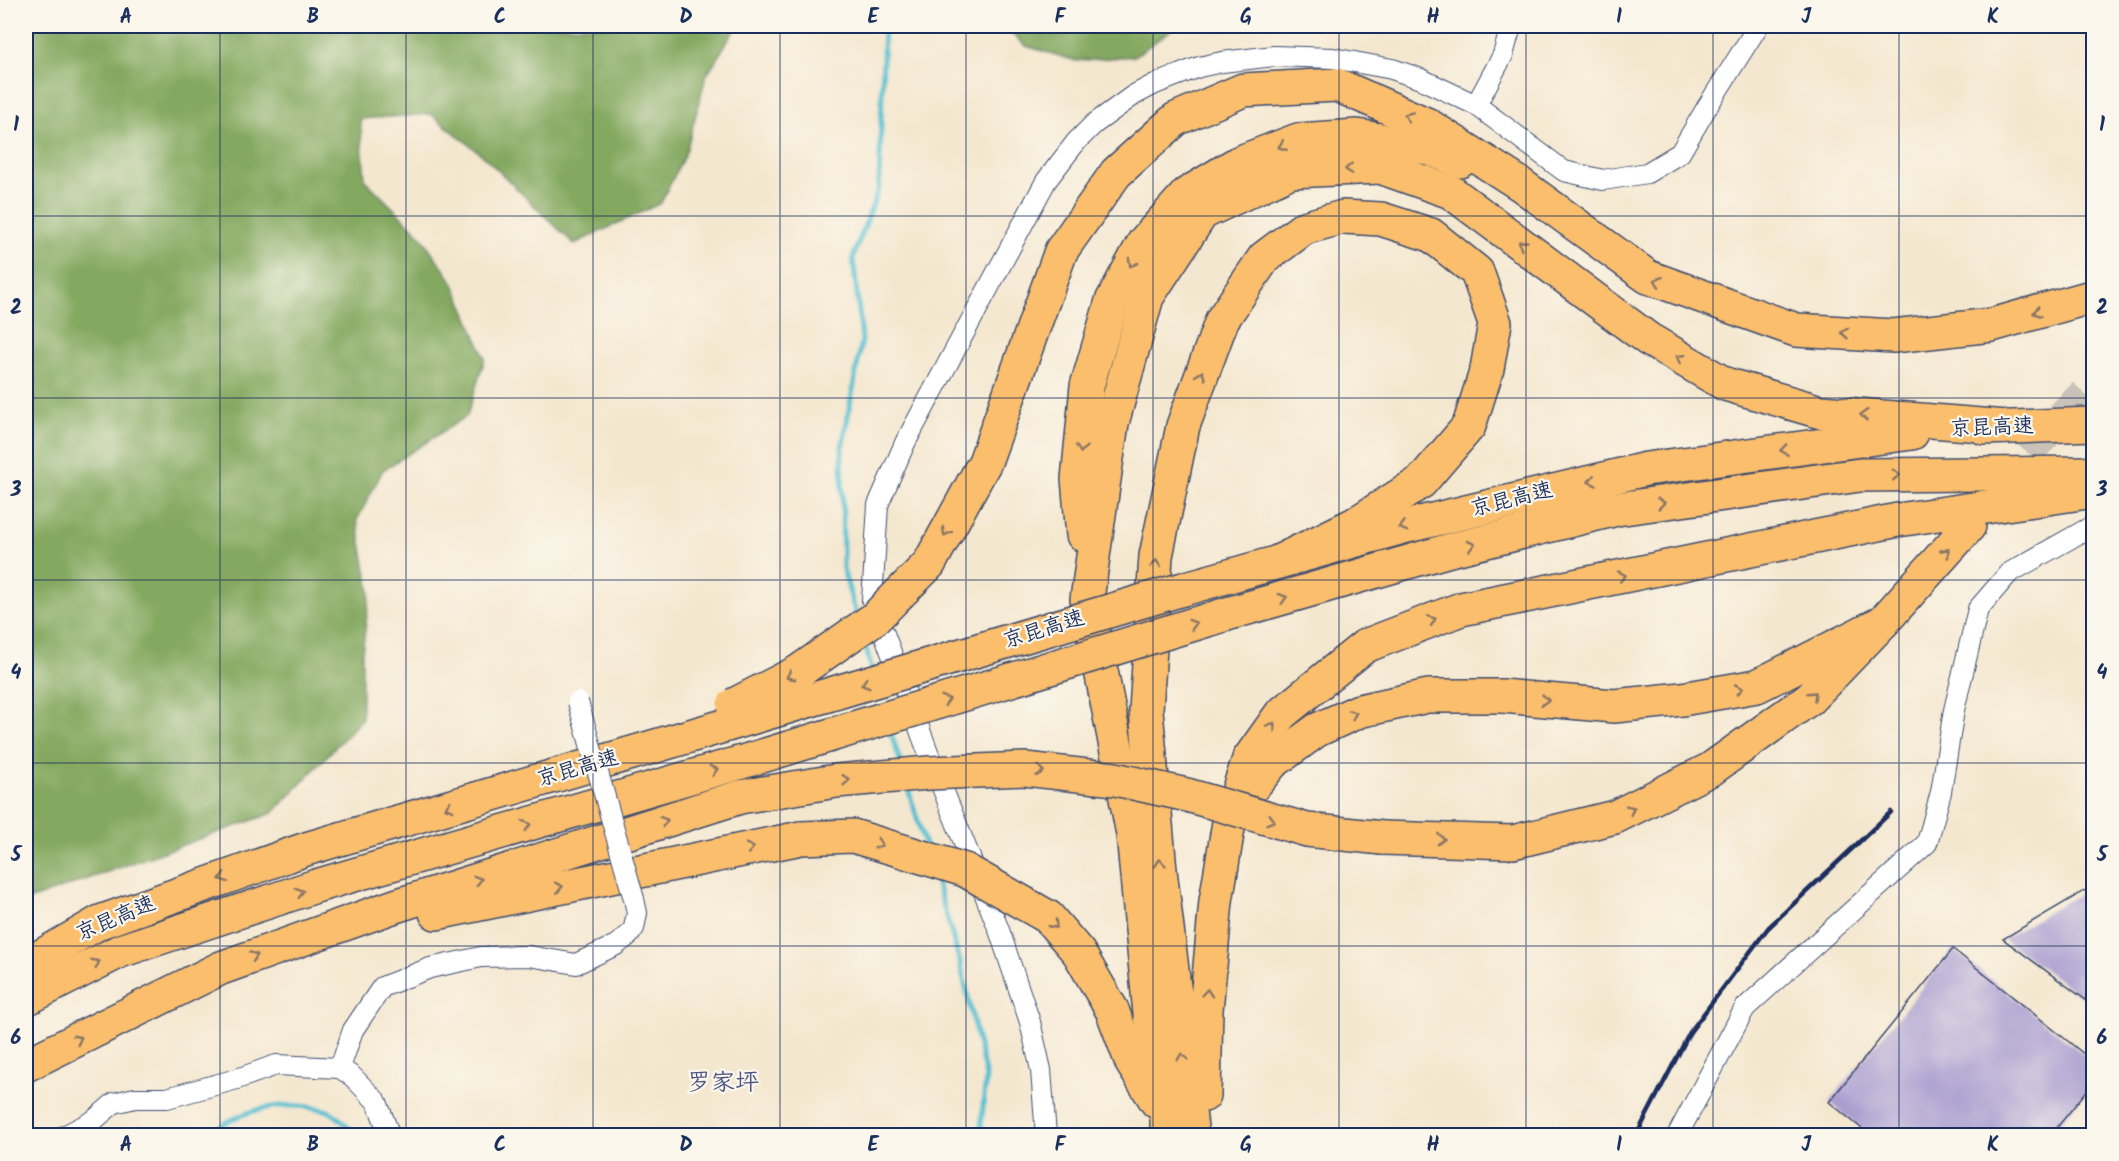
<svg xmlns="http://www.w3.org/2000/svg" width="2119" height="1161" viewBox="0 0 2119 1161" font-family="Kalam,'LXGW WenKai TC',sans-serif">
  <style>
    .forest { fill: #83a85e; stroke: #4f6c5e; stroke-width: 1.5 }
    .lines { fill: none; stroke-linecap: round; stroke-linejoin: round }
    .stream { stroke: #55bfd1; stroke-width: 5 }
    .building { fill: #aa9ed0 }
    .highway-tunnel { stroke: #c9c2b8; stroke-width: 33; stroke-dasharray: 33 16; stroke-linecap: butt }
    .street-casing { stroke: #3c4b6f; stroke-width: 22 }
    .highway-casing { stroke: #3c4b6f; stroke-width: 36 }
    .street { stroke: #fff; stroke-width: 20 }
    .highway { stroke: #fabe6d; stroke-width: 33 }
    .rail { stroke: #1b2f5e; stroke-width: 4.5 }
    .street-bridge-casing { stroke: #3c4b6f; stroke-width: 22; stroke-linecap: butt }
    .highway-bridge-casing { stroke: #3c4b6f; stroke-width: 36; stroke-linecap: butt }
    .street-bridge { stroke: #fff; stroke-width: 20 }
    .highway-bridge { stroke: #fabe6d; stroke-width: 33 }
    .oneway { stroke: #8a7666 }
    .grid { fill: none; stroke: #1b2f5e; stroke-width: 1.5; stroke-opacity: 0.55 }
    .labels { text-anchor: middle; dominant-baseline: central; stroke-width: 4.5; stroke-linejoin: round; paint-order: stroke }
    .street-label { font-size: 21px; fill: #1b2f5e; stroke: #fbf7ec }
    .quarter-label { font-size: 24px; fill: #4d5686; stroke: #fbf7ec }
    .neatline { fill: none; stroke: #1b2f5e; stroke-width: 2 }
    .grid-label { font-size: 20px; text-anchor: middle; font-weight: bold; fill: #1b2f5e }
  </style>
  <rect width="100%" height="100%" fill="#fbf7ec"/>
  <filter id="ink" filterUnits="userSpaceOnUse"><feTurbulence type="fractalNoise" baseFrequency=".0167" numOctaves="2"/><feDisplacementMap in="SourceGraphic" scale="12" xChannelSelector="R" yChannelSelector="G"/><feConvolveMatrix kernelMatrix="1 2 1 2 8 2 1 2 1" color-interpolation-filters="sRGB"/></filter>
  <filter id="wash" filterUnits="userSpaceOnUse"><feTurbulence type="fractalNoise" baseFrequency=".008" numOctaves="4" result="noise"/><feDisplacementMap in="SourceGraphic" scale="24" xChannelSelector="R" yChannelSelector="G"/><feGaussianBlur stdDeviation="1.35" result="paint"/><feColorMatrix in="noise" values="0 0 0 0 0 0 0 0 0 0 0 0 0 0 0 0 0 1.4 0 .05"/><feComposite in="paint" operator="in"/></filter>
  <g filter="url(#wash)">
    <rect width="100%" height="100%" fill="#f4e7cf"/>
    <g class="forest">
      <path d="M26,26H737L706,76L686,152L661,203L574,244L482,155L431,114L360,119L365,180L421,236L454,284L485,358L467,416L383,470L357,520L370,592L362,653V719L273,813L26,901Z"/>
      <path d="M1003,26H1177L1135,56L1076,61L1026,46Z"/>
    </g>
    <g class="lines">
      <g class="stream">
        <path d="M857,618L843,569L842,448L862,340L853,257L879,188L884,26"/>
        <path d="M864,641L872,670"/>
        <path d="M889,727L901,764"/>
        <path d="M907,785L925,845"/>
        <path d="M934,874L960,962L986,1077L980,1136"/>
        <path d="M207,1136C236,1112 272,1102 309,1107C316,1108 326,1109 332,1113C341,1118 349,1128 356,1136"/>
      </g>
    </g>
    <g id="blocks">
      <g class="building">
        <path d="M2094,885V1006L2003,939Z"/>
        <path d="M1953,949L2094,1062V1082L2050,1136H1871L1829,1102Z"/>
      </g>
    </g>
  </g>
  <g filter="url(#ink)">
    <use href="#blocks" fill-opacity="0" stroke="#3c4b6f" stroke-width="1.5"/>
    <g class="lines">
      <path class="highway-tunnel" d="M1997,491L2032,447L2094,385"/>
      <g class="street-casing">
        <g id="street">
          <path d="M1476,105L1503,55L1511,26"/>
          <path d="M340,1068L353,1030L382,987L430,968L481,957L529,956L576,964L616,945L629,935L634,928L637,913L634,899"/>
          <path d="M64,1136L93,1121L114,1103L135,1098H167L237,1079L276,1065L340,1068L353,1077L377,1102L390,1136"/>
          <path d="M1046,1136L1041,1070L1030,1022L999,930L928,752L872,601L878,505L905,443L1046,181L1076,142L1094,124L1134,95L1155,84L1199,67L1222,62L1274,56L1333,58L1392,69L1421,79L1476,105L1564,171L1603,180L1647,173L1680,153L1707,107L1758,26"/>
          <path d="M1677,1136L1745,1008L1927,843L1941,792L1954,710L1978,609L2009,573L2094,525"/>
        </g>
      </g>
      <g class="highway-casing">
        <g id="highway">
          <path d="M1984,428L2094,424"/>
          <path d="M975,480L985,462L1061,251L1116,173L1176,119L1243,90L1337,85L1426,124L1520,184L1648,277L1796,330L1893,336L1992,325L2094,296"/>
          <path d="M1083,535L1078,479L1087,386L1112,301L1144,242L1187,194L1238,163L1298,140L1357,136L1427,148L1460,161"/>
          <path d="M1183,589L1399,528L1646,469L1912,433"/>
          <path d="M1227,614L1450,550L1617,509L1860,475L2094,473"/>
          <path d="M1249,791L1272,763L1317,730L1359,711L1428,696H1502L1614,706L1682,699L1757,686L1883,622"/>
          <path d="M1382,838L1513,842L1615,817L1711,769L1810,698L1883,622L1969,526"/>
          <path d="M436,913L801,838"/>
          <path d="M26,965L100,922L306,849L727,725"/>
          <path d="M26,999L120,951L316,886L749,760"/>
          <path d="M1112,1010L1132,1063L1157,1102"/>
          <path d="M26,1065L221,968L395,906L740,797L788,789"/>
          <path d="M1204,1095L1206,1010L1216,901L1230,816L1249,759L1281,714L1365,646L1461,609L1898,520L2094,491"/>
          <path d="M1167,1136V1118L1153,1046L1133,834L1087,599L1112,423L1147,297L1202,213L1291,171L1380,167L1451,192L1648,339L1725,384L1821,412L2006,427"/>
          <path d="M1192,1136L1160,870L1146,710L1156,556L1183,426L1222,320L1264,258L1304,228L1343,217L1381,219L1431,235L1477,272L1495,323L1487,369L1469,426L1421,482L1355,524L1278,562"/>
        </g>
      </g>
      <use href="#street" class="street"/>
      <use href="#highway" class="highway"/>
      <path class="rail" d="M1636,1136L1690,1032L1768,928L1891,812"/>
      <g class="street-bridge-casing">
        <path id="street-bridge" d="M578,702L634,899"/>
      </g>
      <g class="highway-bridge-casing">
        <g id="highway-bridge">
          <path d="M734,705L798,672L875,618L929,564L975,480"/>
          <path d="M727,725L1183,589"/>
          <path d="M749,760L1227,614"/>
          <path d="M788,789L836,781L929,773L1025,769L1115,779L1187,795L1307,830L1382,838"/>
          <path d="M801,838L853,836L965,870L1048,917L1079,953L1112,1010"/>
        </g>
      </g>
      <use href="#street-bridge" class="street-bridge"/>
      <use href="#highway-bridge" class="highway-bridge"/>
    </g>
    <defs><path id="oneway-chevron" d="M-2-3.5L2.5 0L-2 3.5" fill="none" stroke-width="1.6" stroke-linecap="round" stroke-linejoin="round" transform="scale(1.5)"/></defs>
    <g class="oneway">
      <use href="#oneway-chevron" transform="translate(1408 116) rotate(-156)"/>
      <use href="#oneway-chevron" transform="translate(1282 146) rotate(159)"/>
      <use href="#oneway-chevron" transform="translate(1349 169) rotate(177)"/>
      <use href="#oneway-chevron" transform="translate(1522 244) rotate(-144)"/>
      <use href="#oneway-chevron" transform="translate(1132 263) rotate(119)"/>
      <use href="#oneway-chevron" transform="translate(1658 281) rotate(-160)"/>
      <use href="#oneway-chevron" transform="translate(2037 312) rotate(164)"/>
      <use href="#oneway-chevron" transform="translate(1845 333) rotate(-176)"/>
      <use href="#oneway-chevron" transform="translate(1680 358) rotate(-150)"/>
      <use href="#oneway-chevron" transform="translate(1201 375) rotate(-70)"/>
      <use href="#oneway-chevron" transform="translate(1864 415) rotate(-175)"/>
      <use href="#oneway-chevron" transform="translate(1081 449) rotate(96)"/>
      <use href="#oneway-chevron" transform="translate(1784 450) rotate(172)"/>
      <use href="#oneway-chevron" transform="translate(1896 475) rotate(-1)"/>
      <use href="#oneway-chevron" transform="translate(1592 481) rotate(167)"/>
      <use href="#oneway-chevron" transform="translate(1661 503) rotate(-8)"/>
      <use href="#oneway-chevron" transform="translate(1403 527) rotate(165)"/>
      <use href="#oneway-chevron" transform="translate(946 532) rotate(119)"/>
      <use href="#oneway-chevron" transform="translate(1471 545) rotate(-14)"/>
      <use href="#oneway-chevron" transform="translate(1946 552) rotate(-48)"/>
      <use href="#oneway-chevron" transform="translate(1156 564) rotate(-85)"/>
      <use href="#oneway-chevron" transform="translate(1622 576) rotate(-11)"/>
      <use href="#oneway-chevron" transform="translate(1283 598) rotate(-16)"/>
      <use href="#oneway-chevron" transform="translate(1432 620) rotate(-21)"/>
      <use href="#oneway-chevron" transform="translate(1193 624) rotate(-17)"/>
      <use href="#oneway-chevron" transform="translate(790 676) rotate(152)"/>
      <use href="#oneway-chevron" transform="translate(865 684) rotate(163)"/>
      <use href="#oneway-chevron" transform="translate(1739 689) rotate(-10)"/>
      <use href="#oneway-chevron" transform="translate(1813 695) rotate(-43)"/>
      <use href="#oneway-chevron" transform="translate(946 700) rotate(-17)"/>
      <use href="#oneway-chevron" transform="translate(1545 700) rotate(5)"/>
      <use href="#oneway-chevron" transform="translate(1353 714) rotate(-22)"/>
      <use href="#oneway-chevron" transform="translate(1272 726) rotate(-56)"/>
      <use href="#oneway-chevron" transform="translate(714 770) rotate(-17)"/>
      <use href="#oneway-chevron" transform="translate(1040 771) rotate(7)"/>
      <use href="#oneway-chevron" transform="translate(846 780) rotate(-5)"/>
      <use href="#oneway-chevron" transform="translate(449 807) rotate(164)"/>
      <use href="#oneway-chevron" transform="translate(1631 809) rotate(-26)"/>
      <use href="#oneway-chevron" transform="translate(1271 820) rotate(16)"/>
      <use href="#oneway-chevron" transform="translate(664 821) rotate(-17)"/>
      <use href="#oneway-chevron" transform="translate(527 825) rotate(-16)"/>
      <use href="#oneway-chevron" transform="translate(1441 839) rotate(2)"/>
      <use href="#oneway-chevron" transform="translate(879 844) rotate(17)"/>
      <use href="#oneway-chevron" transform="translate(750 848) rotate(-12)"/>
      <use href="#oneway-chevron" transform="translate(1160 863) rotate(-95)"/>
      <use href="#oneway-chevron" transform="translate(223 878) rotate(161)"/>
      <use href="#oneway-chevron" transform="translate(478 880) rotate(-17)"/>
      <use href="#oneway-chevron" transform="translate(559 887) rotate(-12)"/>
      <use href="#oneway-chevron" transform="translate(300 892) rotate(-18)"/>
      <use href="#oneway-chevron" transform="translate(1054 925) rotate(48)"/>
      <use href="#oneway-chevron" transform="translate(254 956) rotate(-20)"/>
      <use href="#oneway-chevron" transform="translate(96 963) rotate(-27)"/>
      <use href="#oneway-chevron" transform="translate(1207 993) rotate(-85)"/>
      <use href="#oneway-chevron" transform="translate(78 1039) rotate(-27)"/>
      <use href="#oneway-chevron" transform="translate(1182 1057) rotate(-97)"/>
    </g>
  </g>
  <path class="grid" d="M220,26V1136M406,26V1136M593,26V1136M780,26V1136M966,26V1136M1153,26V1136M1339,26V1136M1526,26V1136M1713,26V1136M1899,26V1136M26,216H2094M26,398H2094M26,580H2094M26,763H2094M26,946H2094"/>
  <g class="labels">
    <g class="street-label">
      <text transform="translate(1992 428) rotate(-2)">京昆高速</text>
      <text transform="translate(1512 500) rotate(-14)">京昆高速</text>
      <text transform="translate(1044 630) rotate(-17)">京昆高速</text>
      <text transform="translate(578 769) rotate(-16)">京昆高速</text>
      <text transform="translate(116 919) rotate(-23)">京昆高速</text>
    </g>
    <g class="quarter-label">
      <text x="723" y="1083">罗家坪</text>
    </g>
  </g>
  <rect width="2119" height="1161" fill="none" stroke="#fbf7ec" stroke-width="66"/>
  <rect x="33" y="33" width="2053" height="1095" class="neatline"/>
  <g class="grid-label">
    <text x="126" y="23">A</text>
    <text x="313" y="23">B</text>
    <text x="500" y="23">C</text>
    <text x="686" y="23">D</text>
    <text x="873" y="23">E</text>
    <text x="1060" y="23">F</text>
    <text x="1246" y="23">G</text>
    <text x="1433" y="23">H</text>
    <text x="1619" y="23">I</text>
    <text x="1806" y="23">J</text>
    <text x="1993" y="23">K</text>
    <text x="16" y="131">1</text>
    <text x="2102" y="131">1</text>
    <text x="16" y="314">2</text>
    <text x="2102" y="314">2</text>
    <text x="16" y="496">3</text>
    <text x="2102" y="496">3</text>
    <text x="16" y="679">4</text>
    <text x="2102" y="679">4</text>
    <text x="16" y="861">5</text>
    <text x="2102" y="861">5</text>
    <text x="16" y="1044">6</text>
    <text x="2102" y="1044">6</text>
    <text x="126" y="1151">A</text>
    <text x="313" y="1151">B</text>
    <text x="500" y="1151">C</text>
    <text x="686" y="1151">D</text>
    <text x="873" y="1151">E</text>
    <text x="1060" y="1151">F</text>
    <text x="1246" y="1151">G</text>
    <text x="1433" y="1151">H</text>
    <text x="1619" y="1151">I</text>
    <text x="1806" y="1151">J</text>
    <text x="1993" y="1151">K</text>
  </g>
</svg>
